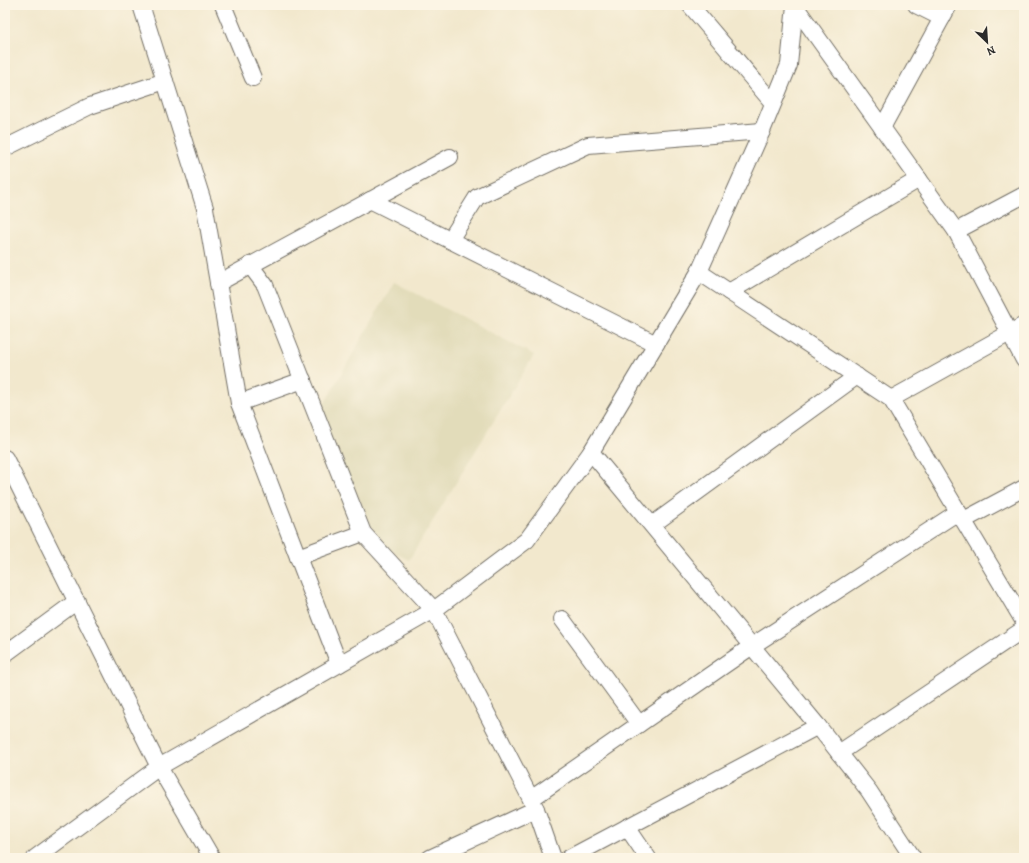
<svg xmlns="http://www.w3.org/2000/svg" width="1029" height="863" viewBox="0 0 1029 863" font-family="Alegreya,serif">
  <style>
    .built { fill: #e2dcba }
    .lines { fill: none; stroke-linecap: round; stroke-linejoin: round }
    .street-casing { stroke: #716d64; stroke-width: 18 }
    .street { stroke: #fff; stroke-width: 16 }
  </style>
  <rect width="100%" height="100%" fill="#fcf5e5"/>
  <filter id="ink" filterUnits="userSpaceOnUse"><feTurbulence type="fractalNoise" baseFrequency=".025" numOctaves="2"/><feDisplacementMap in="SourceGraphic" scale="8" xChannelSelector="R" yChannelSelector="G"/><feConvolveMatrix kernelMatrix="1 2 1 2 8 2 1 2 1" color-interpolation-filters="sRGB"/></filter>
  <filter id="wash" filterUnits="userSpaceOnUse"><feTurbulence type="fractalNoise" baseFrequency=".012" numOctaves="4" result="noise"/><feDisplacementMap in="SourceGraphic" scale="16" xChannelSelector="R" yChannelSelector="G"/><feGaussianBlur stdDeviation="0.9" result="paint"/><feColorMatrix in="noise" values="0 0 0 0 0 0 0 0 0 0 0 0 0 0 0 0 0 1.4 0 .05"/><feComposite in="paint" operator="in"/></filter>
  <g filter="url(#wash)">
    <rect width="100%" height="100%" fill="#f2e8cd"/>
    <path class="built" d="M394,282L534,355L409,560L381,546L319,413Z"/>
  </g>
  <g filter="url(#ink)">
    <g class="lines">
      <g class="street-casing">
        <g id="street">
          <path d="M141,5L205,208L239,403L339,664"/>
          <path d="M223,5L253,78"/>
          <path d="M690,5L773,103"/>
          <path d="M916,5L942,18"/>
          <path d="M795,6L956,231L1024,360"/>
          <path d="M882,128L949,5"/>
          <path d="M5,148L90,106L165,81"/>
          <path d="M370,200L656,344"/>
          <path d="M956,231L1024,195"/>
          <path d="M450,240L477,197L588,145L762,131"/>
          <path d="M250,265L265,285L363,533L434,610L536,809L430,858"/>
          <path d="M699,272L891,399L1024,622"/>
          <path d="M218,283L450,157"/>
          <path d="M729,292L919,179"/>
          <path d="M891,399L1024,325"/>
          <path d="M239,403L303,380"/>
          <path d="M591,452L818,726L869,791L913,858"/>
          <path d="M5,458L159,767L212,858"/>
          <path d="M964,520L1024,488"/>
          <path d="M652,525L857,376"/>
          <path d="M298,557L363,533"/>
          <path d="M562,619L639,724"/>
          <path d="M5,654L77,601"/>
          <path d="M839,753L1024,629"/>
          <path d="M531,799L752,646L958,512"/>
          <path d="M536,809L553,858"/>
          <path d="M627,827L648,858"/>
          <path d="M35,858L159,767L434,610L527,540L591,452L699,272L762,131L789,65L795,5"/>
          <path d="M569,858L818,726"/>
        </g>
      </g>
      <use href="#street" class="street"/>
    </g>
  </g>
  <rect width="1029" height="863" fill="none" stroke="#fcf5e5" stroke-width="20"/>
  <g transform="translate(987 42) rotate(155)" stroke="#fcf5e5" stroke-width="3" paint-order="stroke">
  <path d="M0-3L7 15L0 10L-7 15Z" fill="#2b2b2b"/>
  <text y="-6" font-size="11" font-weight="bold" text-anchor="middle" fill="#2b2b2b">N</text>
  </g>
</svg>
